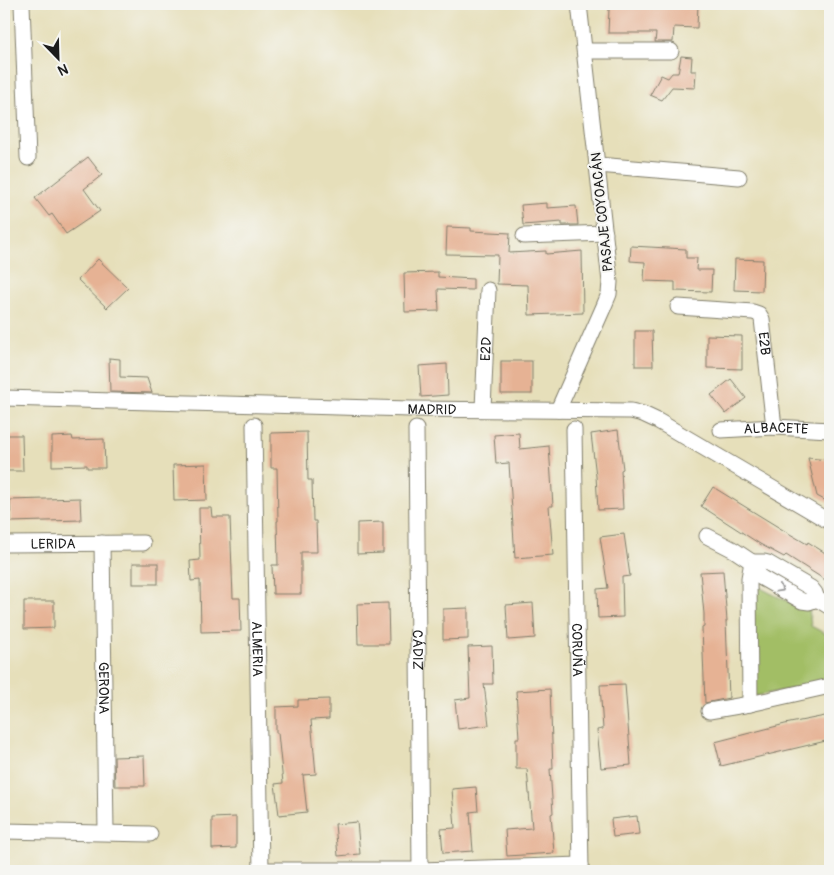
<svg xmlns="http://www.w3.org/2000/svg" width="834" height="875" viewBox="0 0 834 875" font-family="Pangolin,sans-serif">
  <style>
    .green { fill: #a2be65; stroke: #5f6d40 }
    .building { fill: #e6b294 }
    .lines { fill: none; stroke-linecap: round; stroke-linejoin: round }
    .minor-casing { stroke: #817e6b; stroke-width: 17 }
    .minor { stroke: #fff; stroke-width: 15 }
    .oneway { stroke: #999 }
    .labels { text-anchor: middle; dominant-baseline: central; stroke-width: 4; stroke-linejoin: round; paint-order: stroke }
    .street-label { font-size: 14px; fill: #1c1c1c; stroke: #f6f6f2 }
  </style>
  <rect width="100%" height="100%" fill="#f6f6f2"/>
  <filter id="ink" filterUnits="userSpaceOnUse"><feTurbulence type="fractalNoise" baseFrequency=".02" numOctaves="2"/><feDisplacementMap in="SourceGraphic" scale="10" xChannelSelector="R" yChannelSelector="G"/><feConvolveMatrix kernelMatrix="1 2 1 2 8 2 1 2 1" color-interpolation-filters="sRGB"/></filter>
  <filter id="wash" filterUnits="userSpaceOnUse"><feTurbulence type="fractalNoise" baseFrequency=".0096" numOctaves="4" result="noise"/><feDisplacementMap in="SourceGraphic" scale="20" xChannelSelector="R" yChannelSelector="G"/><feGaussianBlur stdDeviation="1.12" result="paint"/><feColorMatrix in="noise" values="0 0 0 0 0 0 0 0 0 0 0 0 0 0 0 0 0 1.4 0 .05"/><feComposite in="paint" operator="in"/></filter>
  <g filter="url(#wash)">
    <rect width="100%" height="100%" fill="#e6dfba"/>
    <path class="green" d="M747,580C766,591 786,603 809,607L811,626L830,636V681L751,697Z"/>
    <g id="blocks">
      <g class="building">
        <path d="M621,4H698L697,28L674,27L673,42H655L656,33H608L609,9Z"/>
        <path d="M681,56L692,57L691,71H696L695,88L672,87L662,100L650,95L661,75L668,78L672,73H678Z"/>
        <path d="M88,157L102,175L84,189L100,211L66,234L52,214L49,216L35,198Z"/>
        <path d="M547,203V208L576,206L578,225H562V222L523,225L521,205Z"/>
        <path d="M447,227L471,228V231L510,233L509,253L546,251V254L582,251L583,313L529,315L528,285L497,284L498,255L446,254Z"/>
        <path d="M631,246L686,249V258H697L696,270H712L711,292L675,291V282L644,281L645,262L630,261Z"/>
        <path d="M98,259L128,288L107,308L78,280Z"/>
        <path d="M735,259L763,260L762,291L734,290Z"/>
        <path d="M438,272V277L473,279V290L438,289L439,311L405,312L404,273Z"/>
        <path d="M635,331H652L653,366H635Z"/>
        <path d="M707,335L742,336V369L707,368Z"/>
        <path d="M109,358L120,359V377L147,378L152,393L110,392Z"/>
        <rect x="501" y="361" width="31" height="33"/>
        <path d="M447,364L448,395L421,397L419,366Z"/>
        <path d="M731,379L746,398L726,414L711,395Z"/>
        <path d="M618,430L623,469L621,470L623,509L598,510L596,476L591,434Z"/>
        <path d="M307,432L308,480H312L313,521H316L317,552H301V594H273L272,565H278L277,521H278L277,468H271V433Z"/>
        <path d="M519,433L520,449L549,446L553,506H549L553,555L515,558L509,463L496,464L494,435Z"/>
        <path d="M4,435H22L23,471H4Z"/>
        <path d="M72,436L73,440L104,439L105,468H87V465L52,466V437Z"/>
        <path d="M808,458L828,460L830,464V503L817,496Z"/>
        <path d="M206,464L207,500L174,501L173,465Z"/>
        <path d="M713,487L783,530L807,544L808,542L830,556V583L786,555L784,557L760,544L701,506Z"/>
        <path d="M80,498L81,520L11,522L10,500Z"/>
        <path d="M199,508H211L212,517H230L233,598H240L241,631L201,632L200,580L191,581L190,561L200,560Z"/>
        <path d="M383,522V553L357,554V523Z"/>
        <path d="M624,534L630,576L622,577L623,617L598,618L597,589L608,588L600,537Z"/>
        <rect x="133" y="563" width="25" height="21"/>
        <path d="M723,571L727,621H726L729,698L705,703L702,628L704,627V614L700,572Z"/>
        <path d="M24,601H54V628L24,629Z"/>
        <path d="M388,603L389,644H358L357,604Z"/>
        <path d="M533,603L535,638L508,640L506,605Z"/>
        <path d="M468,608V639L443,640V609Z"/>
        <path d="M492,646L493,684H484L489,725L458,729L455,700L470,698L468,647Z"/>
        <path d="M625,684L631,765L601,768L597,730L603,729L600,685Z"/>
        <path d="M550,689L553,769H550L553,813L551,814L554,853L507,856L505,830L532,828L527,769H516V738H519L516,691Z"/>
        <path d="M329,699V719L311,720L316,774L303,775L307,812L279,815L275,784L283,783L278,733H276V707L298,706V700Z"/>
        <path d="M830,715V740L721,766L715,742L785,724Z"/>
        <path d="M144,756L145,786H115L114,757Z"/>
        <path d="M476,787L478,811L470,812L473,851L443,853L441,829L455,828L452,789Z"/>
        <path d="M637,816L639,834L613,837L611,819Z"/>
        <path d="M236,817V848L212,849V818Z"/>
        <path d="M357,822L360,854L338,856L335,824Z"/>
      </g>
    </g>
  </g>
  <g filter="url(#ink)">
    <use href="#blocks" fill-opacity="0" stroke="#817e6b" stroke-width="1"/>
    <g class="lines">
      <g class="minor-casing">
        <g id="minor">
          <path d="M22,4L28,158"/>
          <path d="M585,51H671"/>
          <path d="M598,165L739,177"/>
          <path d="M524,236L605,233"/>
          <path id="s1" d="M678,307L753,312L759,314L762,319L774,427"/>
          <path id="s2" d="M4,398L410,409L631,411L643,414L658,421L830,522"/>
          <path id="s3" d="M483,409L488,290"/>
          <path d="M558,410L604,306L609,294L610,282L579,4"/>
          <path id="s4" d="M254,425L261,871"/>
          <path id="s5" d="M416,429L420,871"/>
          <path id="s6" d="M574,429L581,871"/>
          <path id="s7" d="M721,430L774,427L830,430"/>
          <path d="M707,536L734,550L752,562L760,577L802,601L809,602L817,599"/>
          <path id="s8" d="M102,543L106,832"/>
          <path id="s9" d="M4,544L143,543"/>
          <path d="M752,562H764L768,563L811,588L815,593L817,599L830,607"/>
          <path d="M750,704L749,578L752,562"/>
          <path d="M709,711L750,704L830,686"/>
          <path d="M4,831L150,834"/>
          <path d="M261,870H420L581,865"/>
        </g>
      </g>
      <use href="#minor" class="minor"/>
    </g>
    <defs><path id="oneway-chevron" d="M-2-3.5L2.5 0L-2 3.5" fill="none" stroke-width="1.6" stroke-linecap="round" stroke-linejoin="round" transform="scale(1.25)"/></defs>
    <use class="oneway" href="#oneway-chevron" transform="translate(780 589) rotate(29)"/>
  </g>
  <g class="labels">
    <g class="street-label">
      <text transform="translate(602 212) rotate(-96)">PASAJE COYOACÁN</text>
      <text stroke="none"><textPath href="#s1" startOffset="112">E2B</textPath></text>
      <text stroke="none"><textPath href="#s3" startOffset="60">E2D</textPath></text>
      <text stroke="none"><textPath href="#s2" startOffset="428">MADRID</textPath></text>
      <text stroke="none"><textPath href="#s7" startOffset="55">ALBACETE</textPath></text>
      <text stroke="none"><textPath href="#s9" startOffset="49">LERIDA</textPath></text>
      <text stroke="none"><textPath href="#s4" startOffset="224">ALMERIA</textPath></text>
      <text stroke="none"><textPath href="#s5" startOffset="221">CÁDIZ</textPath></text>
      <text stroke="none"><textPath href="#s6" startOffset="221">CORUÑA</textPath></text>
      <text stroke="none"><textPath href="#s8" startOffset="145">GERONA</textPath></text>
    </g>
  </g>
  <rect width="834" height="875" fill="none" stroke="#f6f6f2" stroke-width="20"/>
  <g transform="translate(58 58) rotate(157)" stroke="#f6f6f2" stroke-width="4" paint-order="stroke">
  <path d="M0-4L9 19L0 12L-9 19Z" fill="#1c1c1c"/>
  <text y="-8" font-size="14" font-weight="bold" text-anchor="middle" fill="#1c1c1c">N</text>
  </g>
</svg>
